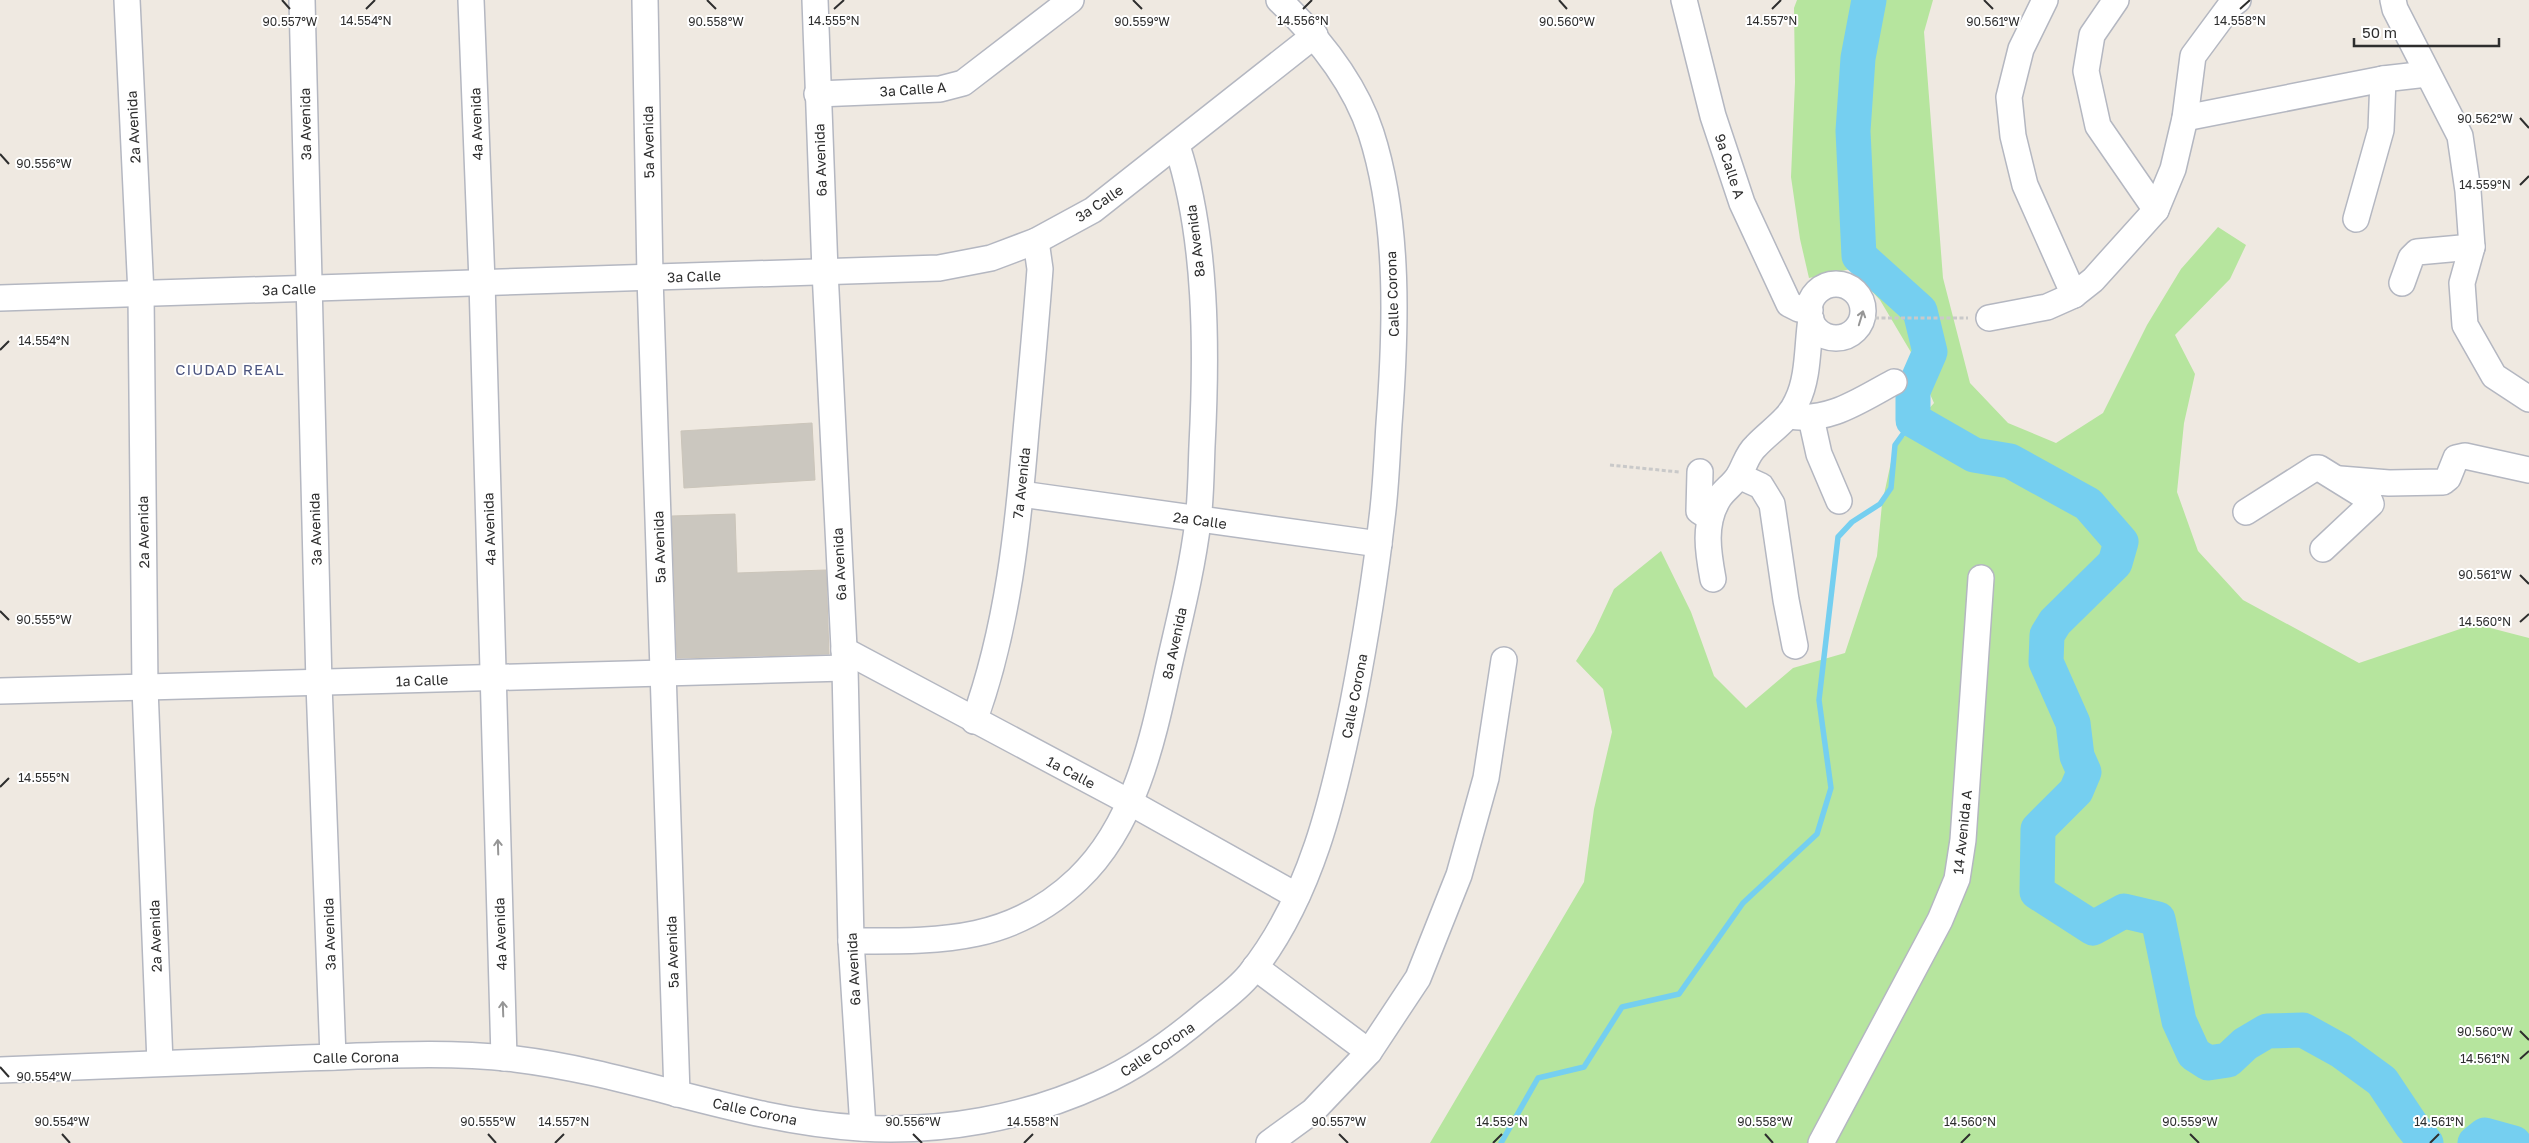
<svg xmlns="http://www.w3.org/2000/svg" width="2529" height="1143" viewBox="0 0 2529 1143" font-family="'Golos Text',sans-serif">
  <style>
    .green { fill: #b6e59e }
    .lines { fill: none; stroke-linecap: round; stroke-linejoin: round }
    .stream { stroke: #75cff0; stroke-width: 5.5 }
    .river { stroke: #75cff0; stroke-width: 35 }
    .building { fill: #cbc7bf; stroke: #cbc5ba }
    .minor-casing { stroke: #b4b7c1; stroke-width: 28 }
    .path { stroke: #c9c9c9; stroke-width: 3; stroke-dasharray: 4 2.5; stroke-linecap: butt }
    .minor { stroke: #fff; stroke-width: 25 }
    .oneway { stroke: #969696 }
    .ticks { fill: none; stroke: #2e2e2e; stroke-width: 2 }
    .labels { text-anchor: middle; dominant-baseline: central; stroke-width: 4; stroke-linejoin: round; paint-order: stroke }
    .street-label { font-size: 14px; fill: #2e2e2e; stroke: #fff }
    .neighbourhood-label { font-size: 15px; letter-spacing: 1px; fill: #4d5680; stroke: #fff }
    .ticks-label { font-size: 12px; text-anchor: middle; fill: #2e2e2e; stroke: #fff; stroke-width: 4; stroke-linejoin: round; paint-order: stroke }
  </style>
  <rect width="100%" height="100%" fill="#efe9e1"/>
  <path class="green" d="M1797,0H1933L1924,32L1943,278L1970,383L2008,423L2056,443L2103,413L2147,325L2181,269L2218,227L2246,245L2230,279L2175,335L2195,374L2184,423L2177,492L2198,551L2243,600L2359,663L2475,624L2529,638V1143H1430L1584,882L1594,809L1612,732L1603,689L1576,661L1594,632L1614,589L1661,551L1691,612L1714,676L1746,708L1793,668L1845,653L1877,556L1882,504L1894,448L1934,403L1912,354L1880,300L1851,269L1809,278L1800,239L1791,177L1795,82L1794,8Z"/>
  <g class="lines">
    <path class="stream" d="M1501,1143L1538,1078L1584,1067L1622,1007L1679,994L1743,903L1817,834L1831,788L1819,700L1838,537L1852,522L1880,504L1891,488L1895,445L1913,420"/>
    <g class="river">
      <path d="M1869,0L1858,58L1853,131L1859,256L1920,311L1930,352L1913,391V420L1974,455L2010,461L2088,504L2121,542L2115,563L2055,622L2047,635L2046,662L2073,723L2077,756L2084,772L2076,791L2038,829L2037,892L2093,928L2124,911L2158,919L2179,1021L2194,1054L2208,1063L2228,1060L2245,1044L2267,1031L2303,1030L2341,1051L2382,1081L2412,1126L2426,1143"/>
      <path d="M2475,1143L2485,1135L2514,1143"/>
    </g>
  </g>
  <g class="building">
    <path d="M812,423L815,480L684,488L681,431Z"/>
    <path d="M735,514L737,573L826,570L829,654L677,658L672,516Z"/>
  </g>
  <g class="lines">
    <g class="minor-casing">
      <g id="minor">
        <path d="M127,0L141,294L145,688L160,1063"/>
        <path d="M302,0L319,684L333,1057"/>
        <path d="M471,0L482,282L504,1058"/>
        <path d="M645,0L650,277L677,1094"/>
        <path d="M815,0L825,271L845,668L851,941L863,1128"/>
        <path d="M1684,0L1713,116L1742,203L1789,304L1799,309L1810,310"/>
        <path d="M2045,0L2021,49L2009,97L2013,136L2025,185L2074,295"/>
        <path d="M2116,0L2092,35L2086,71L2098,126L2156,210"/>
        <path d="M2393,0L2395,9L2460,136L2468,191L2472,247L2462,283L2465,325L2494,376L2529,399"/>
        <path d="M817,94L940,89L963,83L1071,0"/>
        <path d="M2185,118L2383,79L2427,74"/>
        <path d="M2356,219L2381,130L2383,79"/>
        <path d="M2402,283L2411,258L2417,252L2472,247"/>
        <circle cx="1836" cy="311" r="27"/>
        <path d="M0,298L939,268L991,258L1036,241L1093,210L1315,35"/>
        <path d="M1989,318L2047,307L2074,295L2093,280L2156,210L2173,169L2185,118L2193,56L2230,6L2238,0"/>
        <path d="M1789,416C1829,423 1860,400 1894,382"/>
        <path d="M1811,418L1819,454L1839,501"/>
        <path d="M1700,472L1699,511L1710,518"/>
        <path d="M1739,476L1761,486L1772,504L1786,600L1795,646"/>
        <path d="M2340,479L2389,483L2443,482L2448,478L2456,458L2465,456L2529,470"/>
        <path d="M1021,494L1379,544"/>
        <path d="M2246,512L2315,468H2319L2369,499L2371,504L2323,549"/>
        <path d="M1713,579C1708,552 1703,523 1719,498C1724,490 1734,484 1739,475C1745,465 1747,454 1756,446C1770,431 1789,420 1797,401C1809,377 1807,345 1811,319"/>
        <path d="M844,650L1131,803L1297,896"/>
        <path d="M0,691L845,668"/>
        <path d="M974,721C1008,628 1018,528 1026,431C1031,377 1036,323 1040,269L1036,241"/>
        <path d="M851,941C938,941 1010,944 1078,879C1134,826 1152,743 1168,670C1179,621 1192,571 1198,521C1201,496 1201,471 1202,446C1207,350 1207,237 1177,146"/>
        <path d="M1255,967L1369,1052"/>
        <path d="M0,1070C101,1066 203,1062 304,1058C374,1056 446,1051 515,1059C632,1073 742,1121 860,1128C941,1133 1025,1118 1099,1084C1139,1066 1173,1041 1206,1013C1221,1001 1238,989 1250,974C1311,898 1334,797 1353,703C1365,641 1375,580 1382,518C1386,487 1387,455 1389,424C1396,331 1400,223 1371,133C1354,81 1318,37 1279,0"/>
        <path d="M1269,1143L1313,1111L1369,1052L1418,978L1459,875L1486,778L1504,660"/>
        <path d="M1821,1143L1940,920L1957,879L1963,840L1981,578"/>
      </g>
    </g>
    <g class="path">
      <path d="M1862,318H1968"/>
      <path d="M1610,465L1679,472"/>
    </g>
    <use href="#minor" class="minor"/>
  </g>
  <defs><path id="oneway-shaft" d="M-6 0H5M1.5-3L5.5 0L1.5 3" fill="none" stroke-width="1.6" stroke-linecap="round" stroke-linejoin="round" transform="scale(1.25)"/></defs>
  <g class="oneway">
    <use href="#oneway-shaft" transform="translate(1861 318) rotate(-73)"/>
    <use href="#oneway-shaft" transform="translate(498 847) rotate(-92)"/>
    <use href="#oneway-shaft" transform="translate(503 1009) rotate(-92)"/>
  </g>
  <path class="ticks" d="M282,0L290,9M707,0L716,9M1133,0L1142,9M1559,0L1567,9M1984,0L1993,9M366,9L375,0M834,9L844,0M1303,9L1312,0M1772,9L1781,0M2240,9L2250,0M2520,118L2529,128M0,154L9,164M2520,185L2529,176M0,350L9,341M2520,575L2529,584M0,611L9,620M2520,622L2529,614M0,787L9,778M2520,1031L2529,1040M2520,1059L2529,1051M0,1067L9,1077M62,1134L70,1143M488,1134L496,1143M913,1134L922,1143M1339,1134L1348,1143M1765,1134L1773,1143M2190,1134L2199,1143M555,1143L564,1134M1024,1143L1033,1134M1493,1143L1502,1134M1961,1143L1970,1134M2430,1143L2439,1134"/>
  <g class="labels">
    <g class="street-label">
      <text transform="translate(913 89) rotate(-4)">3a Calle A</text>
      <text transform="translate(305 124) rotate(-91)">3a Avenida</text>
      <text transform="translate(476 124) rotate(-92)">4a Avenida</text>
      <text transform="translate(133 127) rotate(-93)">2a Avenida</text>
      <text transform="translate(648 142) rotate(-91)">5a Avenida</text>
      <text transform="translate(820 160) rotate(-92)">6a Avenida</text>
      <text transform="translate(1730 166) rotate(72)">9a Calle A</text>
      <text transform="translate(1099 203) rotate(-34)">3a Calle</text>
      <text transform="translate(1195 241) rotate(-97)">8a Avenida</text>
      <text transform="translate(694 276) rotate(-2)">3a Calle</text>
      <text transform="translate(289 289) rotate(-2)">3a Calle</text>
      <text transform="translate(1392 294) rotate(-92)">Calle Corona</text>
      <text transform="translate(1021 483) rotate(-84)">7a Avenida</text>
      <text transform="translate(1200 520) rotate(8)">2a Calle</text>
      <text transform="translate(315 529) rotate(-92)">3a Avenida</text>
      <text transform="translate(489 529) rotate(-92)">4a Avenida</text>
      <text transform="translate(143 532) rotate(-91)">2a Avenida</text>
      <text transform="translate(659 547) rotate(-92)">5a Avenida</text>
      <text transform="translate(839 564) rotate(-93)">6a Avenida</text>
      <text transform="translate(1174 643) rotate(-78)">8a Avenida</text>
      <text transform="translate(422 680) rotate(-2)">1a Calle</text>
      <text transform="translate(1354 696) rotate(-79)">Calle Corona</text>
      <text transform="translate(1071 772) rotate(28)">1a Calle</text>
      <text transform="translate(1962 832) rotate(-84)">14 Avenida A</text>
      <text transform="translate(329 934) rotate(-92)">3a Avenida</text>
      <text transform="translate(500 934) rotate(-92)">4a Avenida</text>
      <text transform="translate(155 936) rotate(-92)">2a Avenida</text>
      <text transform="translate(672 952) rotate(-92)">5a Avenida</text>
      <text transform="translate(853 969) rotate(-93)">6a Avenida</text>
      <text transform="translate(1157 1049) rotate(-34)">Calle Corona</text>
      <text transform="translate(356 1057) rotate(-1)">Calle Corona</text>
      <text transform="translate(755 1111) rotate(12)">Calle Corona</text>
    </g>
    <g class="neighbourhood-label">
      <text x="230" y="369">CIUDAD REAL</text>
    </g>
  </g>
  <g class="ticks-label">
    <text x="366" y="25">14.554°N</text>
    <text x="834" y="25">14.555°N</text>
    <text x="1303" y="25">14.556°N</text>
    <text x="1772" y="25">14.557°N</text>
    <text x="2240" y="25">14.558°N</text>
    <text x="290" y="26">90.557°W</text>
    <text x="716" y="26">90.558°W</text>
    <text x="1142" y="26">90.559°W</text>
    <text x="1993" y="26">90.561°W</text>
    <text x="1567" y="26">90.560°W</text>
    <text x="2485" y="123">90.562°W</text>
    <text x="44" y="168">90.556°W</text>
    <text x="2485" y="189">14.559°N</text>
    <text x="44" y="345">14.554°N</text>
    <text x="2485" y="579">90.561°W</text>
    <text x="44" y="624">90.555°W</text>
    <text x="2485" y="626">14.560°N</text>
    <text x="44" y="782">14.555°N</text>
    <text x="2485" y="1036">90.560°W</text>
    <text x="2485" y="1063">14.561°N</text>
    <text x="44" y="1081">90.554°W</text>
    <text x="62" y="1126">90.554°W</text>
    <text x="488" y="1126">90.555°W</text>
    <text x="913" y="1126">90.556°W</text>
    <text x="1339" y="1126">90.557°W</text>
    <text x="1765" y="1126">90.558°W</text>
    <text x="2190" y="1126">90.559°W</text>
    <text x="564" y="1126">14.557°N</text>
    <text x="1033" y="1126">14.558°N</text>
    <text x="1502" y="1126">14.559°N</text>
    <text x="1970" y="1126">14.560°N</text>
    <text x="2439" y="1126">14.561°N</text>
  </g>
  <path d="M2354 38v8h145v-8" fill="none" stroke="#2e2e2e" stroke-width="2.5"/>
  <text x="2362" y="38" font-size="15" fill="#2e2e2e" stroke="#ffffff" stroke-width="4" paint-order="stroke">50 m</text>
</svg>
